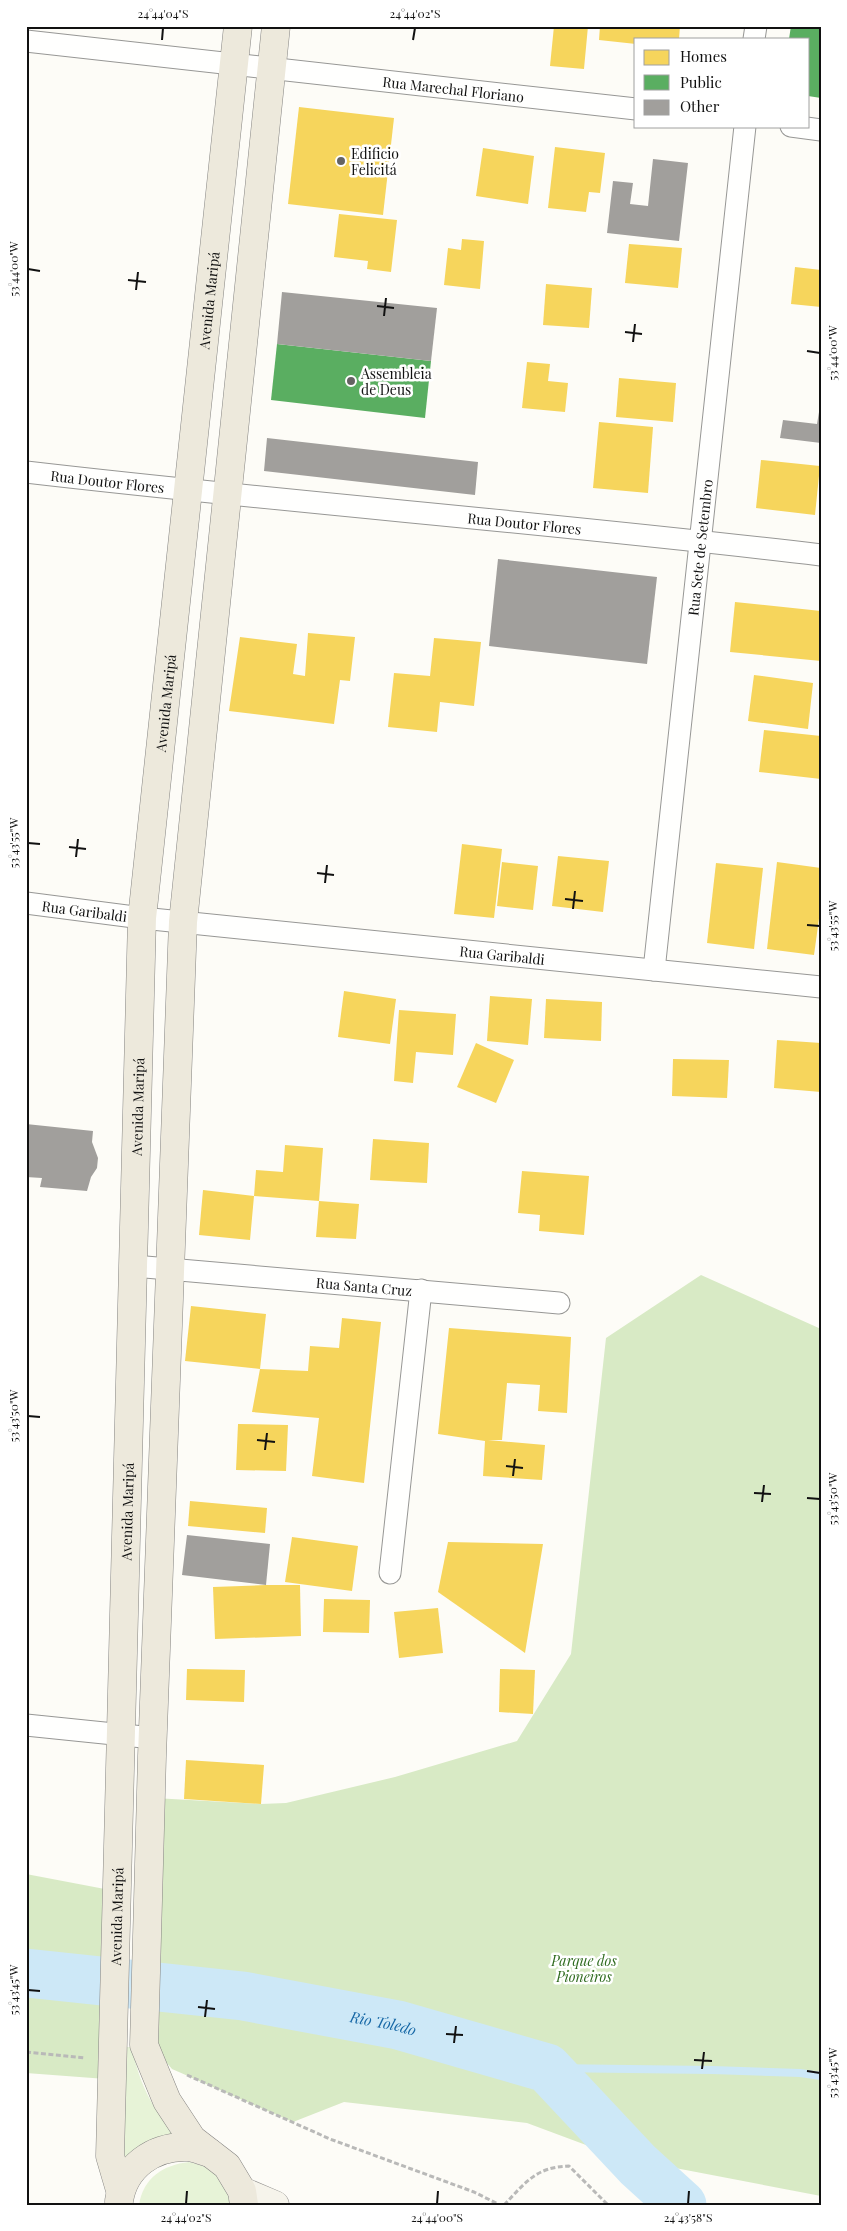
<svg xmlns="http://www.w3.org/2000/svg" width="847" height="2231" viewBox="0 0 847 2231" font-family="'Playfair Display',serif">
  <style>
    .green { fill: #e7f3d7 }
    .forest { fill: #d8eac5 }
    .homes { fill: #f6d55c }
    .public { fill: #5aae61 }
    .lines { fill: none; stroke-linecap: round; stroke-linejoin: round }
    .stream { stroke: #cde8f7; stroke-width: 8 }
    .river { stroke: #cde8f7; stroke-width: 49 }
    .building { fill: #a19f9c }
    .street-casing { stroke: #979795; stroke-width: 23 }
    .secondary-casing { stroke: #8e8d8b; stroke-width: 29 }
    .primary-casing { stroke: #858482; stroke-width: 29 }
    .path { stroke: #b9b9b8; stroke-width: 3; stroke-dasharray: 5 2.5; stroke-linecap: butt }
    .street { stroke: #fffffe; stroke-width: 21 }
    .secondary { stroke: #f6f4eb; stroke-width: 28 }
    .primary { stroke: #ede9dc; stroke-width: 28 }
    .ticks { fill: none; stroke: #111; stroke-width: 2 }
    .poi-dot { fill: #646362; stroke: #fff; stroke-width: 2 }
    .labels { text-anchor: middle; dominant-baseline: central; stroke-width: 5; stroke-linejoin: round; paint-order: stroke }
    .street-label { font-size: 14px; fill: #111; stroke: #fff }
    .poi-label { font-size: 14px; fill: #111; stroke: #fff; text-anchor: start }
    .park-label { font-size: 14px; font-style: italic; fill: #2f6b1f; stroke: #fff }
    .water-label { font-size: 15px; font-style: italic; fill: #1768a6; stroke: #fff }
    .neatline { fill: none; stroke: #111; stroke-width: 2 }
    .ticks-label { font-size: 12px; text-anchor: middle; fill: #111 }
  </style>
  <rect width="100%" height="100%" fill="#fdfcf7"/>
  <g class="green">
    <path d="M124,2047H132C140,2088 153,2108 179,2140L123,2173Z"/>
    <path d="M189,2162C217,2168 225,2178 233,2205H139C143,2178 163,2165 189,2162Z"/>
  </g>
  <g class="forest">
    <path d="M701,1275L821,1329V2196L670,2167L586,2145L527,2123L344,2102L293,2122L172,2069L150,2043L154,1798L261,1804L286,1803L395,1777L517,1741L571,1654L606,1338Z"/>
    <path d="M26,1874L110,1890L106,2079L26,2073Z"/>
  </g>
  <g class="homes">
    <path d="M554,26H588L584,69L550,66Z"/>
    <path d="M600,26H680L679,39H636V44L599,40Z"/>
    <path d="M299,107L394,118L383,215L288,204Z"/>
    <path d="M555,147L605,153L600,193L589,192L586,212L548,208Z"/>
    <path d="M483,148L534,156L528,204L476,196Z"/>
    <path d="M339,214L397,220L391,272L367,269L368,261L334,257Z"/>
    <path d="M462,239L484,241L480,289L444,285L448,248L461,250Z"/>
    <path d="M629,244L682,248L678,288L625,283Z"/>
    <path d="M795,267L821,270V307L791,304Z"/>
    <path d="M546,284L592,288L589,328L543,325Z"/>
    <path d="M527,362L550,364L548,381L568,383L565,412L522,408Z"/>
    <path d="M619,378L676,383L673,422L616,417Z"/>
    <path d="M599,422L653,427L648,493L593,488Z"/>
    <path d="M761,460L820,466L815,515L756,508Z"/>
    <path d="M735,602L821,611V661L730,652Z"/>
    <path d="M308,633L355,637L350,681L340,680L334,724L229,711L240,637L297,644L293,674L305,676Z"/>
    <path d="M434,638L481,642L474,706L440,702L437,732L388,727L394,673L430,676Z"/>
    <path d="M754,675L813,683L808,729L748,721Z"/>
    <path d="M764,730L821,736V779L759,772Z"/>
    <path d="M462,844L502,849L494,918L454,914Z"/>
    <path d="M558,856L609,861L603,912L552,906Z"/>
    <path d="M502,862L538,866L533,910L497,906Z"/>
    <path d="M777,862L821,868V904L814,955L767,949Z"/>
    <path d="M716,863L763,868L754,949L707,943Z"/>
    <path d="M344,991L396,999L390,1044L338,1037Z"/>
    <path d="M490,996L532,999L528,1045L487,1041Z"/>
    <path d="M546,999L602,1002L601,1041L544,1038Z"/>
    <path d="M399,1010L456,1014L453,1055L416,1052L413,1083L394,1081Z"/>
    <path d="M777,1040L821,1043V1092L774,1088Z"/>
    <path d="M476,1043L514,1060L496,1103L457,1087Z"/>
    <path d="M673,1059L729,1060L727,1098L672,1096Z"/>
    <path d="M373,1139L429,1143L427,1183L370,1180Z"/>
    <path d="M285,1145L323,1148L319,1201L359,1204L356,1239L316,1237L319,1201L254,1196L256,1170L283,1172Z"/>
    <path d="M522,1171L589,1176L584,1235L539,1231L540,1215L518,1213Z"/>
    <path d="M203,1190L254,1196L250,1240L199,1235Z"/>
    <path d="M191,1306L266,1314L260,1369L185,1361Z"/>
    <path d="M342,1318L381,1322L364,1483L312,1476L319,1418L252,1412L260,1369L308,1371L310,1346L339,1348Z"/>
    <path d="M449,1328L571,1337L567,1413L538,1411L540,1385L507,1383L502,1440H488L545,1445L542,1480L483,1476L485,1441L438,1434Z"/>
    <path d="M238,1424L288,1425L286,1471L236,1470Z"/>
    <path d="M190,1501L267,1508L265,1533L188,1526Z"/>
    <path d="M292,1537L358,1546L352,1591L285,1582Z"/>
    <path d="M448,1542L543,1544L525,1653L438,1592Z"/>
    <path d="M266,1585H300L301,1636L215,1639L213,1587Z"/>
    <path d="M324,1599L370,1600L369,1633L323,1632Z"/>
    <path d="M438,1608L443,1653L399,1658L394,1612Z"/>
    <path d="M187,1669L245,1670L244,1702L186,1700Z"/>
    <path d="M500,1669L535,1670L533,1714L499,1712Z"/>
    <path d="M186,1760L264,1765L261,1804L184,1799Z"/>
  </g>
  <g class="public">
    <path d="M791,26L821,29V98L808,96V39H789Z"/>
    <path d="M277,344L431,361L425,418L271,400Z"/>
  </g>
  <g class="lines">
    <path class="stream" d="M547,2068L712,2070L800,2073L821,2076"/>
    <path class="river" id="s1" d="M26,1973L243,1996L398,2025L547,2068L638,2165L682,2205"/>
  </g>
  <g class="building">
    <path d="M653,159L688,163L679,241L607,233L613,181L633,183L630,204L648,206Z"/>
    <path d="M282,292L437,308L431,361L277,344Z"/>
    <path d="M820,406L821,443L780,438L783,420L817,424Z"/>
    <path d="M267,438L478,462L475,495L264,471Z"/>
    <path d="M498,559L657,577L647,664L489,646Z"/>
    <path d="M26,1124L93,1131L92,1142L98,1158L97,1168L91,1177L87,1191L40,1187L42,1178L26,1177Z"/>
    <path d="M187,1535L270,1544L266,1585L182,1575Z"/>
  </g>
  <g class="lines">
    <g class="street-casing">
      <g id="street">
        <path d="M754,39L756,26"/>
        <path id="s2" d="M26,41L636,109"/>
        <path d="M791,126L821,130"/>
        <path id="s3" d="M26,472C291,503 556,523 821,555"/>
        <path id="s4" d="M26,903L142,918L821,987"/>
        <path id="s5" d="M654,970L745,126"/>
        <path id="s6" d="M134,1266L559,1303"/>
        <path d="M390,1573L421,1290"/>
        <path d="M26,1725L153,1738"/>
      </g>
    </g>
    <g class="secondary-casing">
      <path id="secondary" d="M242,2191L275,2205"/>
    </g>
    <g class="primary-casing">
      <g id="primary">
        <path id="s7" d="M120,2190L110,2156L142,918L238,26"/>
        <path d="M119,2201C124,2167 153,2146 187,2147C194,2147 202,2151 210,2153"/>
        <path d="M244,2205L242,2191L227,2166L192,2139L167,2101L144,2045L152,1756L183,922L276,26"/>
      </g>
    </g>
    <g class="path">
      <path d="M26,2052L85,2058"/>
      <path d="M187,2075L330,2139L474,2192L500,2205"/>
      <path d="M504,2205C526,2182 536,2167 569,2166L608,2205"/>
    </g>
    <use href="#street" class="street"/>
    <use href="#secondary" class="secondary"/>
    <use href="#primary" class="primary"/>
  </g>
  <path class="ticks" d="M162,40L163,28M413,40L415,28M28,269L40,271M128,280L146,282M136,290L138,272M377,306L394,308M384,316L386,298M625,332L642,334M633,342L635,324M807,351L820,353M28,843L40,844M69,847L86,849M76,857L78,839M317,873L334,875M325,883L327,865M565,899L583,901M573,909L575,891M807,925L820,926M28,1416L40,1417M257,1440L275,1442M265,1450L267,1433M506,1466L523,1468M513,1476L515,1459M754,1493L771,1494M807,1498L820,1499M762,1502L764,1485M28,1990L40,1991M198,2007L215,2009M205,2017L207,2000M446,2034L463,2035M454,2043L456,2026M694,2060L712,2061M702,2069L704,2052M807,2071L820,2073M186,2204L187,2191M437,2204L438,2191M688,2204L689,2191"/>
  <g class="poi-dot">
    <circle cx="341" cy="161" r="5"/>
    <circle cx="351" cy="381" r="5"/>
  </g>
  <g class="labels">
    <g class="street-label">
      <text stroke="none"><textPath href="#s2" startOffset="430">Rua Marechal Floriano</textPath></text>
      <text stroke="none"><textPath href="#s7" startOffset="1895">Avenida Maripá</textPath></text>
      <text stroke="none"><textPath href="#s3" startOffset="82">Rua Doutor Flores</textPath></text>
      <text stroke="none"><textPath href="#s3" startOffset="501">Rua Doutor Flores</textPath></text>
      <text stroke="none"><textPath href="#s5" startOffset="425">Rua Sete de Setembro</textPath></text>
      <text stroke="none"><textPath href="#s7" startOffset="1490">Avenida Maripá</textPath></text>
      <text stroke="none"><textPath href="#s4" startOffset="59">Rua Garibaldi</textPath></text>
      <text stroke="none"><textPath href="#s4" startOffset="479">Rua Garibaldi</textPath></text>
      <text stroke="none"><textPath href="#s7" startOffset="1085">Avenida Maripá</textPath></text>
      <text stroke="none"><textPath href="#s6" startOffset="231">Rua Santa Cruz</textPath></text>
      <text stroke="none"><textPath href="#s7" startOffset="680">Avenida Maripá</textPath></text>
      <text stroke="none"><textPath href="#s7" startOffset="275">Avenida Maripá</textPath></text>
    </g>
    <g class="poi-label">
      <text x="351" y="153">Edificio<tspan x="351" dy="16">Felicitá</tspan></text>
      <text x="361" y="373">Assembleia<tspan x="361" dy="16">de Deus</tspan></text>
    </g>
    <g class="park-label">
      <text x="584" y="1960">Parque dos<tspan x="584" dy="16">Pioneiros</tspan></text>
    </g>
    <g class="water-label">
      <text stroke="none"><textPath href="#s1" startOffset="361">Rio Toledo</textPath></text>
    </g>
  </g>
  <rect width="847" height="2231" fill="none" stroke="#ffffff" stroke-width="55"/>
  <rect x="634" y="38" width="175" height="90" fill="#ffffff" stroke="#a0a0a0"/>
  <rect x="644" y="50" width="25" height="15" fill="#f6d55c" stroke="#a0a0a0"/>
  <text x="680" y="62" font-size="15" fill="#111111">Homes</text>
  <rect x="644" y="75" width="25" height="15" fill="#5aae61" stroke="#a0a0a0"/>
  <text x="680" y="88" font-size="15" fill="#111111">Public</text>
  <rect x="644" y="100" width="25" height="15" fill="#a19f9c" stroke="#a0a0a0"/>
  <text x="680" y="112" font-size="15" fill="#111111">Other</text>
  <rect x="28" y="28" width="792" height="2176" class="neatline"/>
  <g class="ticks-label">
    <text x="163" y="18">24°44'04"S</text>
    <text x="415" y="18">24°44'02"S</text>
    <text transform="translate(14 269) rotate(-90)" y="4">53°44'00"W</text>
    <text transform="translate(833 353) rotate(-90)" y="4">53°44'00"W</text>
    <text transform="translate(14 843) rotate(-90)" y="4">53°43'55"W</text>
    <text transform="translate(833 926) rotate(-90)" y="4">53°43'55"W</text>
    <text transform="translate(14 1416) rotate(-90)" y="4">53°43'50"W</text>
    <text transform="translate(833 1499) rotate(-90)" y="4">53°43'50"W</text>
    <text transform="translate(14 1990) rotate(-90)" y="4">53°43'45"W</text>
    <text transform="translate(833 2073) rotate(-90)" y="4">53°43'45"W</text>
    <text x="186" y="2222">24°44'02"S</text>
    <text x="437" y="2222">24°44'00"S</text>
    <text x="688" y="2222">24°43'58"S</text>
  </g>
</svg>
